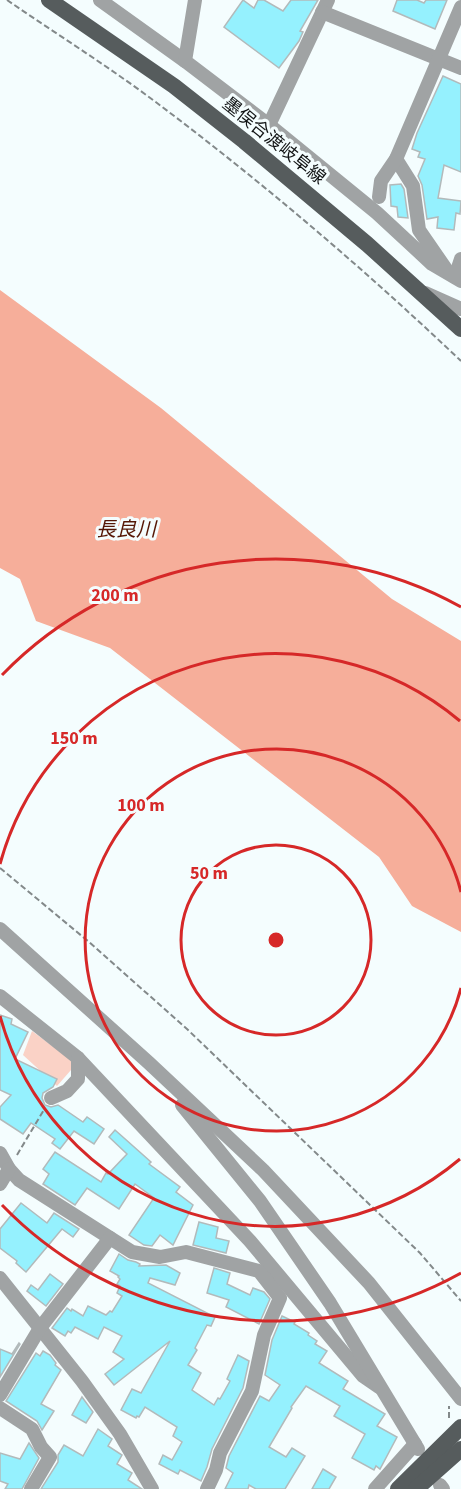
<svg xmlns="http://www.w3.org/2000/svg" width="461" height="1489" viewBox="0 0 461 1489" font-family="'Source Sans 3','Noto Sans JP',sans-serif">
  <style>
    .green { fill: #fad2c6 }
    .water { fill: #f6ae9a }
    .building { fill: #95f1fe; stroke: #b2babb; stroke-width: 1.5 }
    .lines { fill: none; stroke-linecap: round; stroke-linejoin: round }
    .path { stroke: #83898a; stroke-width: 2; stroke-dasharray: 6 3; stroke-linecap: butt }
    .minor { stroke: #a0a3a4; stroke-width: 14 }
    .major { stroke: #565c5d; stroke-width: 16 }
    .ring { fill: none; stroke: #d62828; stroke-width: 3 }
    .labels { text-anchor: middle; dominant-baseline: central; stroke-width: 6; stroke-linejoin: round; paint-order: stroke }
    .street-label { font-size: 18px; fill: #111314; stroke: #f4fdfe }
    .water-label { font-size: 20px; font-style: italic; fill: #551705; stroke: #f4fdfe }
    .centre { fill: #d62828; stroke: #f4fdfe; stroke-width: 3 }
    .ring-label { font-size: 18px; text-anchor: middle; font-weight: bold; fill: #d62828; stroke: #f4fdfe; stroke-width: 6; stroke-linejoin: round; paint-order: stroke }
  </style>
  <rect width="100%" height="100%" fill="#f4fdfe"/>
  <path class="green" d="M32,1031L74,1062L71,1070L57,1086L23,1055Z"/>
  <path class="water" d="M0,290L161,408L392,599L461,641V932L412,906L379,857L110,648L36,621L20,579L0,568Z"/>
  <g class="building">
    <path d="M243,0L254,8L258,0H264L283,11L291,0H318L300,31L303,32L299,41L279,68L224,27Z"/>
    <path d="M397,0H417L424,3L426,0H447L435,29L393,11Z"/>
    <path d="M443,76L461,84V172L444,165L438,198L461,201L460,214L456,213L454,230L437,228L438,217L427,219L422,185L418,176L425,159L418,157L420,152L412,149L417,133Z"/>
    <path d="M401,184L404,189L408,218L398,217L397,207L391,206L390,185Z"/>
    <path d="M0,1015L12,1019L11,1024L28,1032L15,1059L57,1079L53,1087L43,1093L42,1098L45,1105L51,1107L58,1105L83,1122L87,1117L104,1129L94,1144L74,1131L60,1149L52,1143L55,1139L31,1123L23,1134L0,1119V1107L11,1095L0,1090Z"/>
    <path d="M115,1130L151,1162L149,1164L180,1187L176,1192L193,1205L173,1245L160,1235L152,1246L144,1245L129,1235L154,1198L135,1184L119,1209L87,1188L75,1205L43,1184L49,1174L43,1169L55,1152L101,1182L106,1173L108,1174L127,1154L109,1137Z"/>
    <path d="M21,1203L47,1223L54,1213L79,1229L73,1237L62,1229L26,1272L16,1263L17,1261L0,1248V1229Z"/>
    <path d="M199,1222L218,1227L216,1238L229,1241L226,1253L193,1245Z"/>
    <path d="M119,1254L128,1260L136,1262L140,1264L139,1266L166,1265L180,1273L175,1285L150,1278L148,1283L215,1317L211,1326L207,1325L195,1348L197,1350L188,1365L201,1373L192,1390L214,1405L218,1398L220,1399L230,1381L227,1379L238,1355L249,1361L243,1388L212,1449L207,1467L201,1481L180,1470L178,1474L159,1464L163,1455L172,1460L182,1442L173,1436L177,1427L145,1407L139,1417L137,1416L136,1418L121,1410L132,1389L141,1393L170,1341L114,1385L105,1374L124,1359L113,1352L122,1336L104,1327L98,1339L75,1327L71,1333L68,1331L65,1336L52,1328L67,1308L71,1311L72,1309L83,1316L88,1306L106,1315L110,1311L112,1312L122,1296L117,1293L120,1286L117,1284L120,1279L118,1277L119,1276L110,1271Z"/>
    <path d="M214,1268L230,1273L227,1284L250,1295L253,1288L264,1292L270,1299L259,1324L226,1307L229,1300L207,1293Z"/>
    <path d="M50,1274L63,1284L46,1306L27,1291L31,1285L38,1290Z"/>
    <path d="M282,1316L295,1322L294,1324L309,1333L308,1335L317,1341L315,1344L327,1351L319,1363L348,1381L343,1389L385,1414L377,1426L397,1437L380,1469L376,1466L374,1470L352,1458L365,1434L334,1416L340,1406L306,1386L291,1407L292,1408L269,1447L286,1457L292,1448L305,1456L285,1489H256L249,1485L248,1489H225L233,1473L226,1468L229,1456L260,1396L269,1401L280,1385L265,1375L272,1340Z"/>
    <path d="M19,1343L20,1344L0,1377V1349L12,1354Z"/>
    <path d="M43,1351L50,1355L56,1363L55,1365L61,1370L41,1404L54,1411L42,1430L37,1421L6,1401L36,1353L40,1356Z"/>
    <path d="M82,1397L93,1412L86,1423L72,1415Z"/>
    <path d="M98,1429L112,1439L108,1446L122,1455L117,1464L132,1473L128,1480L142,1489H41L58,1462V1455L64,1445L83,1456Z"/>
    <path d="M29,1443L39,1458L22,1489H5L8,1484L0,1481V1453L20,1459Z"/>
    <path d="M323,1469L336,1477L329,1489H312Z"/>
  </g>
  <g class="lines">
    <g class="path">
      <path d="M7,0C55,33 106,65 153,100C261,181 363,268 461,361"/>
      <path d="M0,868L89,942L187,1029L420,1253L461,1301"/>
      <path d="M17,1155L45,1108"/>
      <path d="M449,1418V1406"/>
    </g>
    <g class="minor">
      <path d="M100,0L185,61"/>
      <path d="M195,0L185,61L269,125"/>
      <path d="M328,0L269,125L377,213L432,264L461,281"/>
      <path d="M322,12L461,68"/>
      <path d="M396,159L413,186L419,230L448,272"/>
      <path d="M379,197L381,181L396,159L461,7"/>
      <path d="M455,277L461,259"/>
      <path d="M425,293L461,309"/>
      <path d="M0,929L149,1063L263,1170L369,1283L461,1399"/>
      <path d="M0,996L78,1058L250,1241L363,1376L379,1387"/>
      <path d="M51,1098L67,1091L78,1079V1058"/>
      <path d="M182,1105L260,1201L330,1303L418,1449"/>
      <path d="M0,1153L9,1169L19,1180L132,1252L160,1257L186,1252L259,1271L280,1298L264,1335L252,1391L220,1453L216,1470L207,1489"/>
      <path d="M0,1184L9,1169"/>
      <path d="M0,1278L82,1381L120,1434L152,1489"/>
      <path d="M0,1395L40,1328L110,1238"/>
      <path d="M0,1408L32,1429L41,1447L50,1457L31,1489"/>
      <path d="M440,1485L443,1489"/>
      <path d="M375,1489L415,1444"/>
    </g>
    <g class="major">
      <path d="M49,0L174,86L244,141L367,244L461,329"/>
      <path d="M398,1489L461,1427"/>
      <path d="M416,1489L461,1449"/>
    </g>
  </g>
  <g class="ring">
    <circle cx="276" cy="940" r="95"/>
    <path d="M461 988A191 191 0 1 1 461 892"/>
    <path d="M460 1159A286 286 0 0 1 0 1016M0 864A286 286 0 0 1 460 721"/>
    <path d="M461 1273A381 381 0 0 1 2 1205M2 675A381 381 0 0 1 461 607"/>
  </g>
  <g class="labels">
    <g class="street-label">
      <text transform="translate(274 141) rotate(39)">墨俣合渡岐阜線</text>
    </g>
    <g class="water-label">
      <text x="126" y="530">長良川</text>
    </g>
  </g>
  <circle cx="276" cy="940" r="9" class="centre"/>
  <g class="ring-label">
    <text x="115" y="601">200 m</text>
    <text x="74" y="744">150 m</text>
    <text x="141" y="811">100 m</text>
    <text x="209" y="879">50 m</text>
  </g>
</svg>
